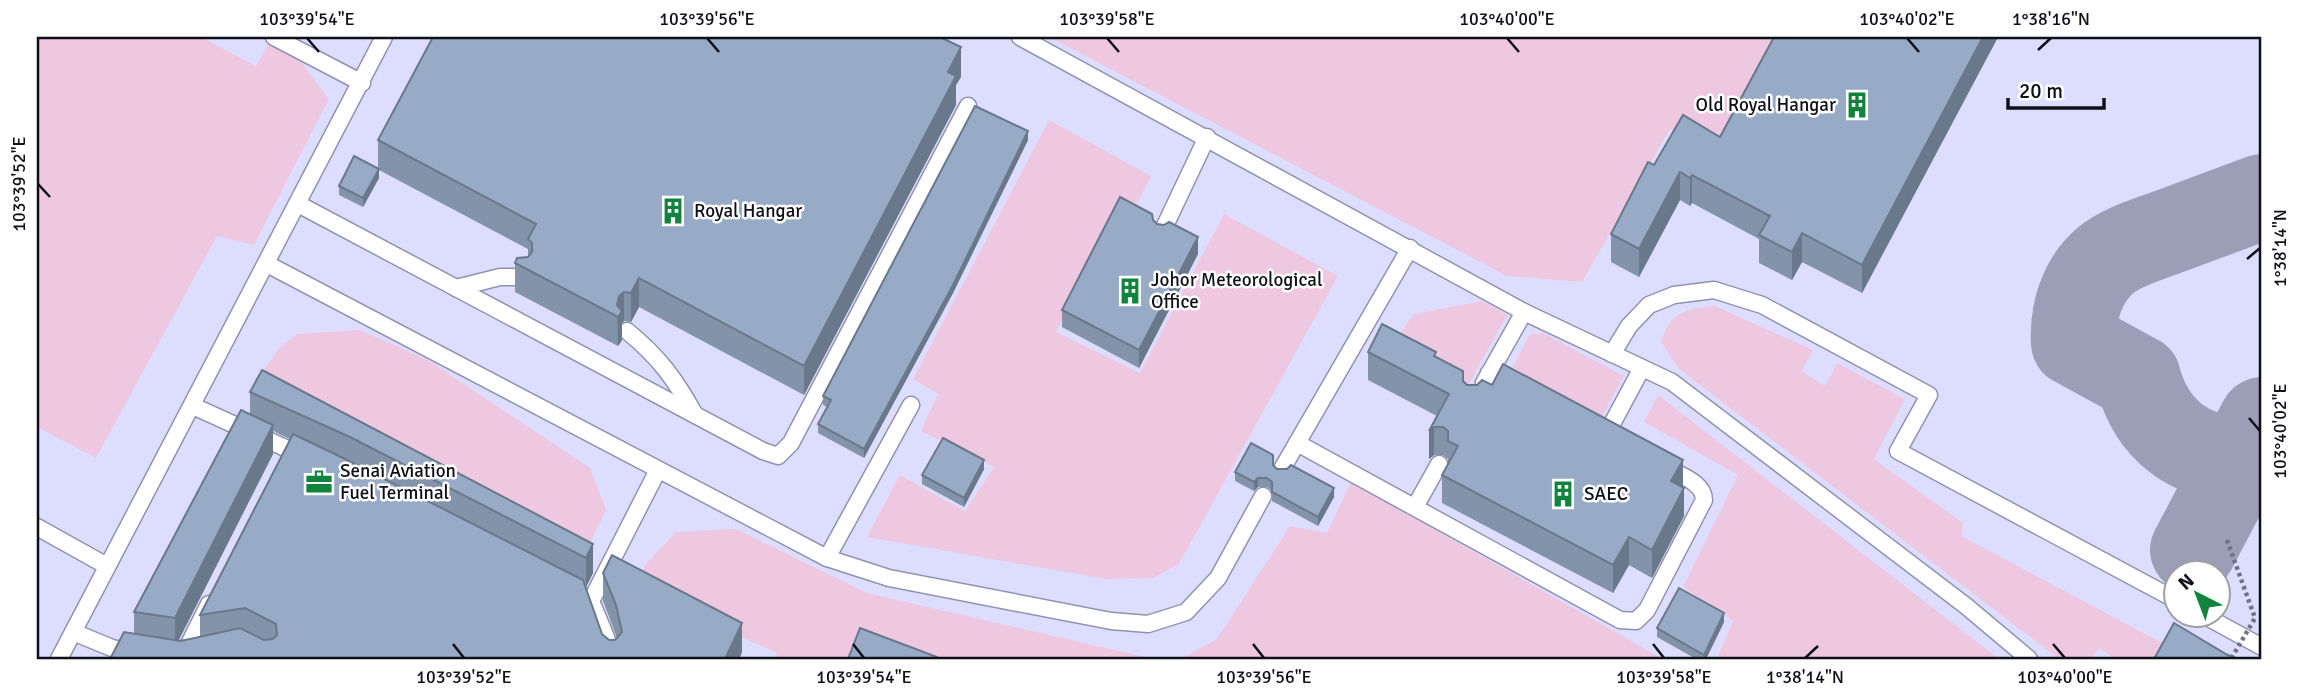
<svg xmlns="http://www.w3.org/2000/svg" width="2299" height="696" viewBox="0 0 2299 696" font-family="Signika,sans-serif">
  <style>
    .green { fill: #eec7e1 }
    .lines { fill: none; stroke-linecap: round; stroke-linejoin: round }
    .taxiway { stroke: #9c9db7; stroke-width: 86 }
    .lane-casing { stroke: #9192b0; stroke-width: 19 }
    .lane { stroke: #fff; stroke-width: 16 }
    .path-bridge { stroke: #707186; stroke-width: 4.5; stroke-dasharray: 3.5 3.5; stroke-linecap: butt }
    .wall { fill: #8393aa; fill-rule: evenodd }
    .shaded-wall { fill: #6a788b }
    .building { fill: #98abc6; stroke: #6a788b; stroke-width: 2 }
    .ticks { fill: none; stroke: #0f0f1a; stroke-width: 2.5 }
    .labels { text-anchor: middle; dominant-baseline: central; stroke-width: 5; stroke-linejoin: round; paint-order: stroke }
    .poi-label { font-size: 19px; fill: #0f0f1a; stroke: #fff; text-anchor: start }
    .neatline { fill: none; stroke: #0f0f1a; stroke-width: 2.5 }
    .ticks-label { font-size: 18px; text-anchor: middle; fill: #0f0f1a }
  </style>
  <rect width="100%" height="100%" fill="#dddeff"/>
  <g class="green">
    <path d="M37,37H201L256,66L269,43L298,58L329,99L254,245L217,236L96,458L37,427Z"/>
    <path d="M1049,37H1780L1717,155L1670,129L1582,282L1507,276Z"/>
    <path d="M1049,120L1151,176L1131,215L1118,211L1056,332L1140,373L1224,214L1338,276L1179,564L1153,578L1106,579L867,537L900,475L965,511L994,467L921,431L938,394L913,379Z"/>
    <path d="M1482,301L1507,315L1466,389L1392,344L1414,314Z"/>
    <path d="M1715,306L1813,350L1802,371L1825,386L1837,363L1905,399L1874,459L1963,523L1961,536L2164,644L2157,659H2116L2099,648L2091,659H2059L1679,369L1661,342C1669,312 1688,308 1715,306Z"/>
    <path d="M360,330L428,360L590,468L606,510L579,566L262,399L264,370L280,347L297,334Z"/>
    <path d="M1543,333L1624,376L1602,416L1512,369L1530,334Z"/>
    <path d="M1658,395L1999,659H1717L1733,621L1683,587L1738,475L1644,422Z"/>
    <path d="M1351,482L1663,659H1181L1217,639L1290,526L1327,533Z"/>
    <path d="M736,529L867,593L1154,659H775L777,653L633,589L646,564L676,532Z"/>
  </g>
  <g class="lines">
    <g class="taxiway">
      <path d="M2242,457C2190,461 2151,428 2138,378L2074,343C2072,313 2082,280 2106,260C2122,247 2146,240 2165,233C2197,221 2230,209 2262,197"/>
      <path d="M2193,550L2262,420"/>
    </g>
    <g class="lane-casing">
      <g id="lane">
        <path d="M274,37L362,83"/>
        <path d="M1020,37L1524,312L1672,382L1966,606L2029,659"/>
        <path d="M298,204L763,451L778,456L791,443L968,106"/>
        <path d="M1162,232L1207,137"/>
        <path d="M267,264L827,558L889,578L1111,621L1148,624L1186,612L1218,578L1263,496"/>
        <path d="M456,288L500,277H523"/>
        <path d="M627,331C659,357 675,379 695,415"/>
        <path d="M1612,354L1629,326L1649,305L1674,295L1714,290L1762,305L1929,395L1898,451L2176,600"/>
        <path d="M1489,373L1513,386"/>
        <path d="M1484,383L1524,312"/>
        <path d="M193,406L303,456"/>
        <path d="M1606,435L1642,368"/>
        <path d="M1297,443L1620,620L1636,621L1647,610L1704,500C1704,482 1679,475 1665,467"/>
        <path d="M1282,469L1410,248"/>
        <path d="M1415,507L1439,464"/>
        <path d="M37,527L107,566"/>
        <path d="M827,558L911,405"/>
        <path d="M573,592L591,601L606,637L612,659"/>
        <path d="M591,601L658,470"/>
        <path d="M2205,616L2262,647"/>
        <path d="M73,632L112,648L134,652"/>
        <path d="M183,656L209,604"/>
        <path d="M59,659L384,37"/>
      </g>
    </g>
    <use href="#lane" class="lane"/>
    <path class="path-bridge" d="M2227,540L2255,618L2231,659"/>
  </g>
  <g class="wall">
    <path d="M1998,37L1862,293L1802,262L1792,280L1759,263V239L1692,203L1690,206L1680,200L1639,277L1611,262V234L1654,165L1720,137Z"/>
    <path d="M961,77L956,85V105L804,395L639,307L631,322L624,321L622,323V340L618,346L515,292V263L528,257V249L379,170V178L363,207L339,195V186L378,168V140Z"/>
    <path d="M1028,140L953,293L864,458L818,433V424L827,407L823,405V396Z"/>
    <path d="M1153,220L1198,254L1139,368L1062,327V310Z"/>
    <path d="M1368,352L1436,357L1467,385L1683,487L1684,516L1652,578L1629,565L1613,593L1442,503V475L1448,464V459L1443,455H1434L1429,459V431L1437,416L1368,380Z"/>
    <path d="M250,392L593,544V573L586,587L585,586L602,634L609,640H615L617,638L603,601V573L742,652L739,659H110L134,634V612L250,415ZM273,431L290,439L200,615V637L179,640L273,454Z"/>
    <path d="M1273,465L1277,469L1334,497L1318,526L1272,501V491L1267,487H1258L1254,491L1235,481V472Z"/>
    <path d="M984,469L964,507L922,484V475Z"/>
    <path d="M1724,622L1706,659H1696L1657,637V628Z"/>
  </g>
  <g class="shaded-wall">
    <path d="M1983,37H1998L1862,293V265Z"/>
    <path d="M961,47V77L956,85V105L804,395V366L948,72Z"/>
    <path d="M1028,131V140L953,293L864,458V449Z"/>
    <path d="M379,169V178L363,207V198Z"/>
    <path d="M1680,172V200L1639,277V249Z"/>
    <path d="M1692,175V203L1690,206V178Z"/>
    <path d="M1802,233V262L1792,280V252Z"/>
    <path d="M1198,237V254L1139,368V350Z"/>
    <path d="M639,278V307L631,322V293Z"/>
    <path d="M624,292V321L622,323V340L618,346L617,305L619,296Z"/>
    <path d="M273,425V454L175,647V618Z"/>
    <path d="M1434,427V455L1429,459V431Z"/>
    <path d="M984,460V469L964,507V498Z"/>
    <path d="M1683,460V488L1671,481Z"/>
    <path d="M1258,478V487L1254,491V482Z"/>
    <path d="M1334,488V497L1318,526V517Z"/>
    <path d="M1684,488V516L1652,578V550Z"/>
    <path d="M1629,537V565L1613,593V565Z"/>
    <path d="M593,544V573L586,587V558Z"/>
    <path d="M1724,613V622L1706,659H1704V655Z"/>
    <path d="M742,623V652L739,659H725Z"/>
  </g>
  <g class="building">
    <path d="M433,37H940L961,47L948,72L956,76L804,366L639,278L631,293L624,292L619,296L617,305L622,311L618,317L515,263L517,258L528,257L532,252V243L528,239L536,224L378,140Z"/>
    <path d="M1774,37H1983L1862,265L1802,233L1792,252L1759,235L1770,216L1692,175L1690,178L1680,172L1639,249L1611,234L1648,162L1654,165L1683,115L1720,137Z"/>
    <path d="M975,106L1028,131L953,285L864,449L818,424L831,400L823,396Z"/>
    <path d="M354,156L379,169L363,198L339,186Z"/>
    <path d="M1120,197L1152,214L1153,220L1157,224L1164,225L1169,222L1198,237L1139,350L1062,310Z"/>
    <path d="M1382,324L1436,352L1434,356L1463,371V381L1467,385H1477L1482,380L1492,385L1503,364L1683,460L1671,481L1684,488L1652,550L1629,537L1613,565L1442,475L1458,446L1448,441V431L1443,427H1434L1429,431L1449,394L1368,352Z"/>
    <path d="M262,370L593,544L586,558L350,437L250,392Z"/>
    <path d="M241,410L273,425L175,618L134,612Z"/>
    <path d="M293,434L341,457L583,580L602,634L609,640H615L622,632L616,605L603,573L612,555L742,623L725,659H110L124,632L181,641L240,628L264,640L273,639L277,635L276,624L245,608L200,615Z"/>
    <path d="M943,438L984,460L964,498L922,475Z"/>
    <path d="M1251,443L1273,455V465L1277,469H1287L1291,465L1334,488L1318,517L1272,492V482L1267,478H1258L1254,482L1235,472Z"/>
    <path d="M1679,588L1724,613L1704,655L1657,628Z"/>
    <path d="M2174,623L2226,654L2237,659H2154Z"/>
    <path d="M860,628L937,657L936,659H848Z"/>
  </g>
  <path class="ticks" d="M307,38L319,52M707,38L719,52M1107,38L1119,52M1507,38L1519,52M1907,38L1919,52M2038,50L2051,38M38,184L50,197M2247,259L2260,248M2249,418L2260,431M453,644L464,658M853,644L864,658M1253,644L1264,658M1653,644L1664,658M2053,644L2065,658M1805,658L1818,646"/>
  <defs>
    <g id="building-bare" transform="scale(2.1)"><path d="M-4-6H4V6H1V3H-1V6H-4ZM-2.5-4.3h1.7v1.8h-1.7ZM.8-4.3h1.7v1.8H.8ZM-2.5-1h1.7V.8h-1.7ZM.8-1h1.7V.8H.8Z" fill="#10843d" stroke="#fff" stroke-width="2.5" paint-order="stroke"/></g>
    <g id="office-bare" transform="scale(2.1)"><path d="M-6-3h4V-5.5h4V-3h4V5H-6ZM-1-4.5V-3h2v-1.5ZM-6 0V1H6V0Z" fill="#10843d" stroke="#fff" stroke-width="2.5" paint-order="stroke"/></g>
  </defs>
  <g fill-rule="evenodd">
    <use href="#building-bare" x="1857" y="105"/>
    <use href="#building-bare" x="673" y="211"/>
    <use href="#building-bare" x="1130" y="291"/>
    <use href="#office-bare" x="319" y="482"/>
    <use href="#building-bare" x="1563" y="494"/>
  </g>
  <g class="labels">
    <g class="poi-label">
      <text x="1836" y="105" text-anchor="end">Old Royal Hangar</text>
      <text x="694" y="211">Royal Hangar</text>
      <text x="1151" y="280">Johor Meteorological<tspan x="1151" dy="22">Office</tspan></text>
      <text x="340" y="471">Senai Aviation<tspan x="340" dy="22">Fuel Terminal</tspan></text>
      <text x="1584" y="494">SAEC</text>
    </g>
  </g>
  <rect width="2299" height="696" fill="none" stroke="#ffffff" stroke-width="77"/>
  <g transform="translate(2197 594) rotate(318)"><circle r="33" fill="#ffffff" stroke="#9f9fa3" stroke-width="2"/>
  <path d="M0-5L12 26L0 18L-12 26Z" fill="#10843d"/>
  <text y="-10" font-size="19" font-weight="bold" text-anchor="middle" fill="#0f0f1a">N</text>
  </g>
  <path d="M2008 98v10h96v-10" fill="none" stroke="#0f0f1a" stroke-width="3.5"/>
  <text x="2019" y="98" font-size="21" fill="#0f0f1a" stroke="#ffffff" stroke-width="5" paint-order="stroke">20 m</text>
  <rect x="38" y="38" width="2222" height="620" class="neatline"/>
  <g class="ticks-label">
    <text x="307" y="25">103°39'54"E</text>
    <text x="707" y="25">103°39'56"E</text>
    <text x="1107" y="25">103°39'58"E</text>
    <text x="1507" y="25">103°40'00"E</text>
    <text x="1907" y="25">103°40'02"E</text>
    <text x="2051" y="25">1°38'16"N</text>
    <text transform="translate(19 184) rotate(-90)" y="6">103°39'52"E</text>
    <text transform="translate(2280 248) rotate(-90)" y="6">1°38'14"N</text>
    <text transform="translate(2280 431) rotate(-90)" y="6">103°40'02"E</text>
    <text x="464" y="683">103°39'52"E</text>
    <text x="864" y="683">103°39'54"E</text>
    <text x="1264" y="683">103°39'56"E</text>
    <text x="1664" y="683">103°39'58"E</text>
    <text x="1805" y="683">1°38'14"N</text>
    <text x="2065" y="683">103°40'00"E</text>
  </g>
</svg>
